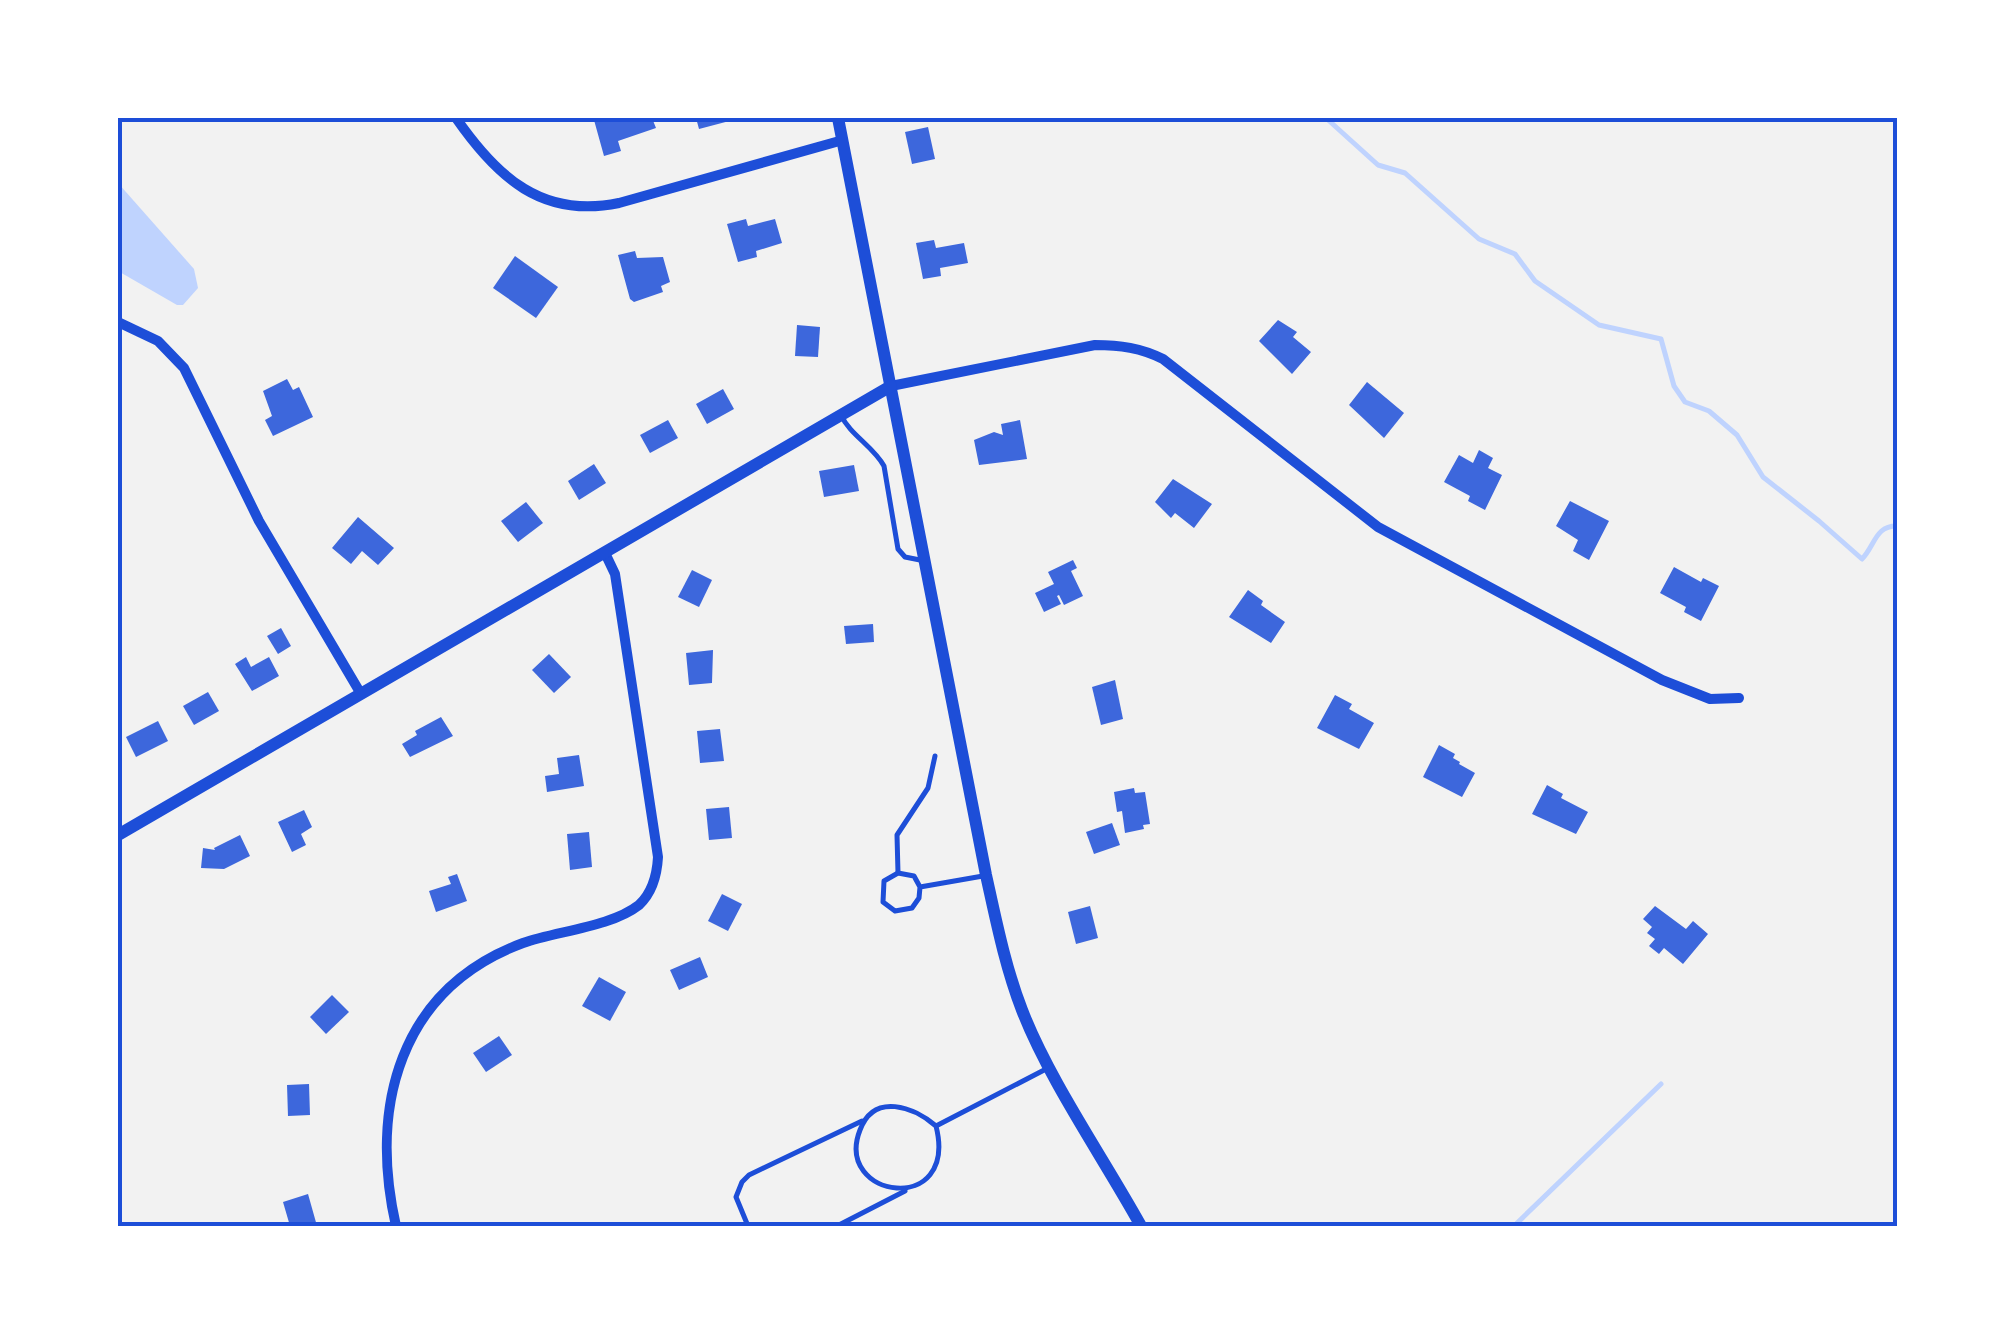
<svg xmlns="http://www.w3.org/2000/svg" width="2015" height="1344" viewBox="0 0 2015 1344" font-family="'PT Sans Narrow',sans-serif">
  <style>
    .water { fill: #bfd3fe }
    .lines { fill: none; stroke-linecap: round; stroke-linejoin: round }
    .stream { stroke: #bfd3fe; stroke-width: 5 }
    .building { fill: #3d67dc }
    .service { stroke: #1d4ed8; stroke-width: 5 }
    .minor { stroke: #1d4ed8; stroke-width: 10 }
    .tertiary { stroke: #1d4ed8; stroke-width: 12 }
    .neatline { fill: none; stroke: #1d4ed8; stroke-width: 4 }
  </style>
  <rect width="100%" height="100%" fill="#f2f2f2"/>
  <path class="water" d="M118,183L194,269L198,288L183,305H177L118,271Z"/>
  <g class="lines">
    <g class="stream">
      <path d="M1326,118L1378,165L1405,173L1479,239L1515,254L1535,281L1599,325L1661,339L1674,386L1685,402L1709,411L1737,435L1763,477L1819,521L1862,559C1875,546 1875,525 1898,526"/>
      <path d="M1514,1226L1661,1084"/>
    </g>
  </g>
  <g class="building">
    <path d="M602,118H652L656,128L618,141L621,151L604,156L594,120Z"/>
    <path d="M696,118H737V119L699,129Z"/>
    <path d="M928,127L935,159L912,164L905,132Z"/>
    <path d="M746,219L748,226L775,219L782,243L756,251L757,257L738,262L727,224Z"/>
    <path d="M934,240L936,248L964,243L968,263L940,268L941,276L923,279L916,243Z"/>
    <path d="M635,251L637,258L663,257L670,282L661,286L663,292L634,302L630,299L618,255Z"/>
    <path d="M515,256L558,287L536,318L493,288Z"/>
    <path d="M1278,320L1297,332L1293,337L1311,352L1292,374L1259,341Z"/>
    <path d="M797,325L820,327L818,357L795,356Z"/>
    <path d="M287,379L293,390L299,387L313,417L273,436L265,420L272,416L263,391Z"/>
    <path d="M1367,382L1404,413L1384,438L1349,405Z"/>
    <path d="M723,389L734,409L707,424L696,404Z"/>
    <path d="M668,420L678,438L650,453L640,435Z"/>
    <path d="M1020,420L1027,459L979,465L974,440L994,432L1003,435L1001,424Z"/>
    <path d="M1479,450L1493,458L1488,468L1502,475L1485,510L1468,501L1470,496L1444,482L1459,455L1473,463Z"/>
    <path d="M594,464L606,483L579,500L568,481Z"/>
    <path d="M854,465L859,491L824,497L819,471Z"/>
    <path d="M1173,479L1212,504L1194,528L1175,513L1171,518L1155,502Z"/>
    <path d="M1570,501L1609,521L1589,560L1573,551L1578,540L1556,526Z"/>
    <path d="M526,502L543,523L518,542L501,521Z"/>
    <path d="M358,517L394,548L378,565L362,551L351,564L332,548Z"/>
    <path d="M1073,560L1077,568L1071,571L1083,596L1064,605L1059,595L1057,596L1061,604L1044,612L1035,593L1054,584L1048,572Z"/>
    <path d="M1674,567L1701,582L1703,578L1719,586L1701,621L1684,612L1686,607L1660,593Z"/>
    <path d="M692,570L712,580L699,607L678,597Z"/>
    <path d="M1248,590L1263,601L1261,605L1285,622L1271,643L1229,617Z"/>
    <path d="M873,624L874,642L846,644L844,626Z"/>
    <path d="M281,628L291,646L278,654L267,636Z"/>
    <path d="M713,650L712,683L689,685L686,653Z"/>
    <path d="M549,654L571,677L554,693L532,670Z"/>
    <path d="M246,657L251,667L269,657L279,676L252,691L235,664Z"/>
    <path d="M1115,680L1123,719L1101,725L1092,687Z"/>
    <path d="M208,692L219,711L194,725L183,706Z"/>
    <path d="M1335,695L1352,704L1349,709L1374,723L1359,749L1317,728Z"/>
    <path d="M441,717L453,736L410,757L402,744L417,735L415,731Z"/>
    <path d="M158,721L168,741L136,757L126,737Z"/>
    <path d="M720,729L724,761L700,763L697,731Z"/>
    <path d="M1439,745L1455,754L1453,758L1460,762L1459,764L1475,773L1462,797L1423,777Z"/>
    <path d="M579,755L584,786L547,792L545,776L559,774L557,758Z"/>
    <path d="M1547,785L1563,794L1561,798L1588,812L1576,834L1532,814Z"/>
    <path d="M1134,788L1135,793L1145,792L1150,824L1143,825L1144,829L1125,833L1122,811L1117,812L1114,792Z"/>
    <path d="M729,807L732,838L709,840L706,809Z"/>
    <path d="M304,810L312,827L301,834L306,845L292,852L278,822Z"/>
    <path d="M1112,823L1120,845L1094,854L1086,832Z"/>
    <path d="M589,832L592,867L570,870L567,834Z"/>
    <path d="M240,835L250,856L224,869L201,868L203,848L215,850L214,848Z"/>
    <path d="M457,874L467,901L436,912L429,891L451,884L448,877Z"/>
    <path d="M722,894L742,904L728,931L708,921Z"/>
    <path d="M1090,906L1098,938L1076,944L1068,912Z"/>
    <path d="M1655,906L1686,929L1693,921L1708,934L1683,964L1664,948L1659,954L1649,946L1655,939L1647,933L1652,927L1643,919Z"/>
    <path d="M700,957L708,977L679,990L670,970Z"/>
    <path d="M599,977L626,992L610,1021L582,1006Z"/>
    <path d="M332,995L349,1012L326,1034L310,1017Z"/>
    <path d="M499,1036L512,1055L486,1072L473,1053Z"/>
    <path d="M309,1084L310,1115L288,1116L287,1085Z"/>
    <path d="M308,1194L317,1226H290L283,1202Z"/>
  </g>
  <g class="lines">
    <g class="service">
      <path d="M841,415C850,435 873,446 884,466L898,549L905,557L920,560"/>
      <path d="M898,873L897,835L928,788L935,756"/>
      <path d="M920,887L919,898L912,908L895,911L883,902L884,881L898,873L914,876L920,887L983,876"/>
      <path d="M936,1126C959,1217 833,1199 860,1130C874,1092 914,1107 936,1126L1048,1068"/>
      <path d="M748,1226L736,1197L742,1182L749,1175L862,1121"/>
      <path d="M837,1226L905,1191"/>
    </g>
    <g class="minor">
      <path d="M456,118C497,177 542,219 619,203L843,140"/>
      <path d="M118,322L158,341L184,368L259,521L361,694"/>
      <path d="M891,386L1095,345C1120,345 1141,348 1163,359L1378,527L1662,680L1710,699L1739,698"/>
      <path d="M396,1226C369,1107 399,989 523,943C557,931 611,927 639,905C653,892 657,875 658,857L615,574L605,553"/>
    </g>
    <g class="tertiary">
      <path d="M838,118L986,875C996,920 1005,966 1022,1010C1049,1080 1104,1159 1141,1226"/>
      <path d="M118,835L891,386"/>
    </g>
  </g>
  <rect width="2015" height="1344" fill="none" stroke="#ffffff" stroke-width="240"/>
  <rect x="120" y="120" width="1775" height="1104" class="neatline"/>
</svg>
